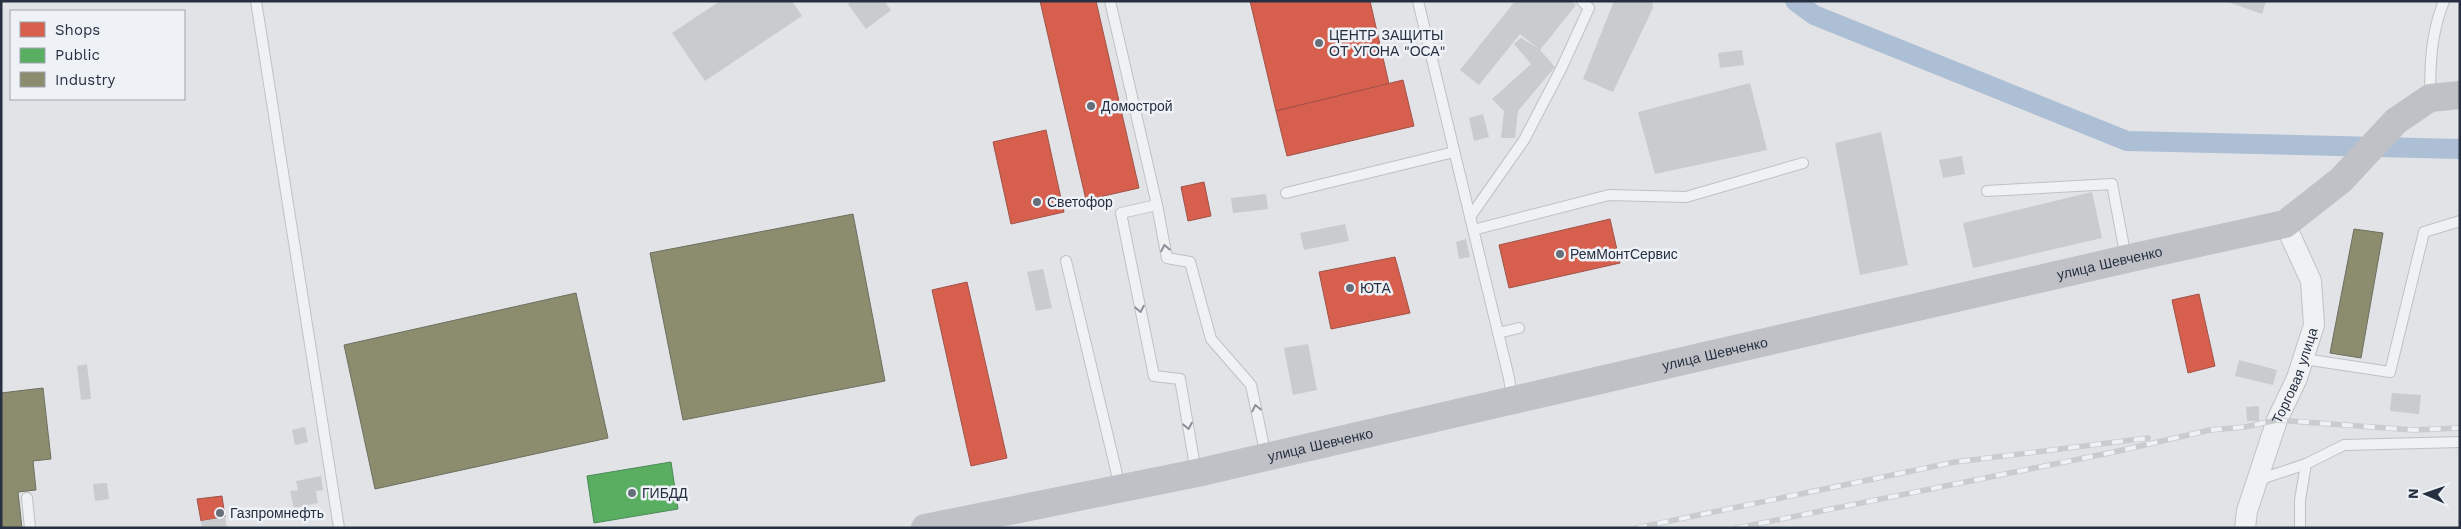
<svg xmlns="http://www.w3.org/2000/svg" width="2461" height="529" viewBox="0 0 2461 529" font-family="'Work Sans',sans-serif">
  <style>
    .shops { fill: #d6604d; stroke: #a15249 }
    .public { fill: #5aae61; stroke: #4a8857 }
    .industry { fill: #8c8c6e; stroke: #6d7060 }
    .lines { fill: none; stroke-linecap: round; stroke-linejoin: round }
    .canal { stroke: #acbfd4; stroke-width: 20 }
    .building { fill: #c9cbce }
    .lane-casing { stroke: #bfc1c4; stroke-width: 12 }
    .street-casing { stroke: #bfc1c4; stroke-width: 22 }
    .lane { stroke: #f0f1f3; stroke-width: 10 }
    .street { stroke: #f0f1f3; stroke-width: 20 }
    .secondary { stroke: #bfc1c6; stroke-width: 28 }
    .rail-casing { stroke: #c9cbce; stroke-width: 5.5 }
    .rail { stroke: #eef1f6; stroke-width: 4; stroke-dasharray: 11; stroke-linecap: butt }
    .oneway { stroke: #8b909a }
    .poi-dot { fill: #676f7b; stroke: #eef1f6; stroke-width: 2 }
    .labels { text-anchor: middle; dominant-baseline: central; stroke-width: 5; stroke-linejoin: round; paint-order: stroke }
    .poi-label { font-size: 14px; fill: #263041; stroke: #eef1f6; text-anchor: start }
    .street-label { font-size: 14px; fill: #263041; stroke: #eef1f6 }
  </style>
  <rect width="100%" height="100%" fill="#e1e3e6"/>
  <g class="shops">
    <path d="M1040,1H1096L1139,188L1086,200Z"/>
    <path d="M1250,1H1370L1389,84L1276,111Z"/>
    <path d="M1403,80L1414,126L1287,156L1276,111Z"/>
    <path d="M1046,130L1064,212L1011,224L993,142Z"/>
    <path d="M1204,182L1211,216L1188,221L1181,187Z"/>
    <path d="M1610,219L1620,263L1509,288L1499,245Z"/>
    <path d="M1395,257L1410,313L1331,329L1319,272Z"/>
    <path d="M967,282L1007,458L971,466L932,290Z"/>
    <path d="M2199,294L2215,366L2188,373L2172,300Z"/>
    <path d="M222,496L225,517L201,521L197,499Z"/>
  </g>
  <path class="public" d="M671,462L678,509L594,523L587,476Z"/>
  <g class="industry">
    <path d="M853,214L885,381L683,420L650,253Z"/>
    <path d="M2354,229L2383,233L2361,358L2330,353Z"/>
    <path d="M576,293L608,438L375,489L344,345Z"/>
    <path d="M43,388L51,459L33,461L36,490L18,492L22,528H1V393Z"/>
  </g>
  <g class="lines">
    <path class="canal" d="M1795,1L1814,15L2127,141L2460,149"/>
  </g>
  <g class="building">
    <path d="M720,1H792L802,16L705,81L672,33Z"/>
    <path d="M852,1H884L891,10L866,29L848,4Z"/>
    <path d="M1515,1H1571L1576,5L1540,50L1555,67L1518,111L1515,138H1501L1504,111L1492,99L1531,64L1514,44L1521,38L1539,49L1520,34L1479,85L1460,70Z"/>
    <path d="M1614,1H1652L1653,8L1613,92L1583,79Z"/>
    <path d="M2225,1H2266L2262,14Z"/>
    <path d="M1742,50L1744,65L1720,68L1718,53Z"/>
    <path d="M1750,83L1767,150L1655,174L1638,112Z"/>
    <path d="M1483,114L1489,137L1474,141L1469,118Z"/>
    <path d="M1881,132L1908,265L1860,275L1835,143Z"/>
    <path d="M1962,156L1965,174L1943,178L1939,160Z"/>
    <path d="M2092,192L2102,238L1973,268L1963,223Z"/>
    <path d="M1266,194L1268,209L1233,213L1231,198Z"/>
    <path d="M1345,224L1349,241L1304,250L1300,233Z"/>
    <path d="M1466,239L1470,257L1459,259L1456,242Z"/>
    <path d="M1043,269L1052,308L1036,311L1027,272Z"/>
    <path d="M1308,344L1317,390L1293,395L1284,348Z"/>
    <path d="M2239,360L2277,370L2273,385L2235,376Z"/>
    <path d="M87,364L91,399L81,400L77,366Z"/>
    <path d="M2392,393L2421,395L2419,414L2390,411Z"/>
    <path d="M2259,406V421H2247L2246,407Z"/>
    <path d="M305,427L308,442L295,445L292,430Z"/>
    <path d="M321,476L323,490L316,491L318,503L294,508L290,491L298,490L296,481Z"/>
    <path d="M107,483L109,499L95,501L93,484Z"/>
    <path d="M225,517L227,528H202L201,521Z"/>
  </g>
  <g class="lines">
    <g class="lane-casing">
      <g id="lane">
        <path d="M256,1L339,528"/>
        <path d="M1110,1L1157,205"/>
        <path d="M1418,1L1509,378L1512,400"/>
        <path d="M2430,97C2430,63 2431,33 2444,1"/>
        <path d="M1987,191L2112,184L2126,258"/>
        <path d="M1286,193L1454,152"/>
        <path d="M1470,217L1524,140L1561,69L1589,8L1582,1"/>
        <path d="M1473,230L1609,195L1686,197L1803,163"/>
        <path d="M1066,261L1120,487"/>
        <path d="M1498,333L1519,328"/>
        <path d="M2304,359L2390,372L2424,232L2460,221"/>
        <path d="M1196,472L1180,379L1154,376L1121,213L1157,205L1167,258L1190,262L1211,339L1251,385L1266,456"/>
        <path d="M2258,480L2306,464L2344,445L2460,442"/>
        <path d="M27,498L30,528"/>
        <path d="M2300,528V500L2306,464"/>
      </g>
    </g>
    <g class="street-casing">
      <g id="street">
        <path id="s1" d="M2245,528L2247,511L2277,420L2297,378L2314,325L2311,281L2285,224"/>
      </g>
    </g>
    <use href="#lane" class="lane"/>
    <use href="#street" class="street"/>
    <path class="secondary" id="s2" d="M925,528L1197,473L2126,259L2285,224L2341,180L2396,121L2430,98L2460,95"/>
    <g class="rail-casing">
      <g id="rail">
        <path d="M1636,528L1955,462L2148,438"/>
        <path d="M1737,528L2114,452L2210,430L2245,427L2277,420L2414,430L2460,428"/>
      </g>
    </g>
    <use href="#rail" class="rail"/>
  </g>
  <defs><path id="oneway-chevron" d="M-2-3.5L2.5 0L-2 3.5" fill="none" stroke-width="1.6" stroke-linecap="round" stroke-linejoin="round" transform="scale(1.25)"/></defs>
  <g class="oneway">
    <use href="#oneway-chevron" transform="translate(1165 248) rotate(-101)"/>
    <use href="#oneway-chevron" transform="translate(1140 309) rotate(79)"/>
    <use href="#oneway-chevron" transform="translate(1256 408) rotate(-102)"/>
    <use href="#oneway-chevron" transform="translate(1188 426) rotate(79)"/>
  </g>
  <g class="poi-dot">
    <circle cx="1319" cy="43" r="5"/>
    <circle cx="1091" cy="106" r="5"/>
    <circle cx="1037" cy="202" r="5"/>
    <circle cx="1560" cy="254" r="5"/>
    <circle cx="1350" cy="288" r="5"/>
    <circle cx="632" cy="493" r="5"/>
    <circle cx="220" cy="513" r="5"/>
  </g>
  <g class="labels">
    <g class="poi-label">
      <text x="1329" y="35">ЦЕНТР ЗАЩИТЫ<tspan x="1329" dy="16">ОТ УГОНА "ОСА"</tspan></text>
      <text x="1101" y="106">Домострой</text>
      <text x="1047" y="202">Светофор</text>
      <text x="1570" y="254">РемМонтСервис</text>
      <text x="1360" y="288">ЮТА</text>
      <text x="642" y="493">ГИБДД</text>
      <text x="230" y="513">Газпромнефть</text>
    </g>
    <g class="street-label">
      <text stroke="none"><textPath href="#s2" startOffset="1214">улица Шевченко</textPath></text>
      <text stroke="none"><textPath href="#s2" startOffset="809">улица Шевченко</textPath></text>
      <text stroke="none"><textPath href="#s1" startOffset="161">Торговая улица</textPath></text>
      <text stroke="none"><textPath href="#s2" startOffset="404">улица Шевченко</textPath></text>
    </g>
  </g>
  <rect width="2461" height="529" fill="none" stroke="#263041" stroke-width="5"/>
  <rect x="10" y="10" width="175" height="90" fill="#eef1f6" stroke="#9ea4ae"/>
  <rect x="20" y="22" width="25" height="15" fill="#d6604d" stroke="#9ea4ae"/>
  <text x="55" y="35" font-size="15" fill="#263041">Shops</text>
  <rect x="20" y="48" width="25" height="15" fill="#5aae61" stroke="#9ea4ae"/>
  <text x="55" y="60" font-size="15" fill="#263041">Public</text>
  <rect x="20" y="72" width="25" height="15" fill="#8c8c6e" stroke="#9ea4ae"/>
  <text x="55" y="85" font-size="15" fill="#263041">Industry</text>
  <g transform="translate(2426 494) rotate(272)" stroke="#eef1f6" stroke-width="4" paint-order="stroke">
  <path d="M0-4L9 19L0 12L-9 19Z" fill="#263041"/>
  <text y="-8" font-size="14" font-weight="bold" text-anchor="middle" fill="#263041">N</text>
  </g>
</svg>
